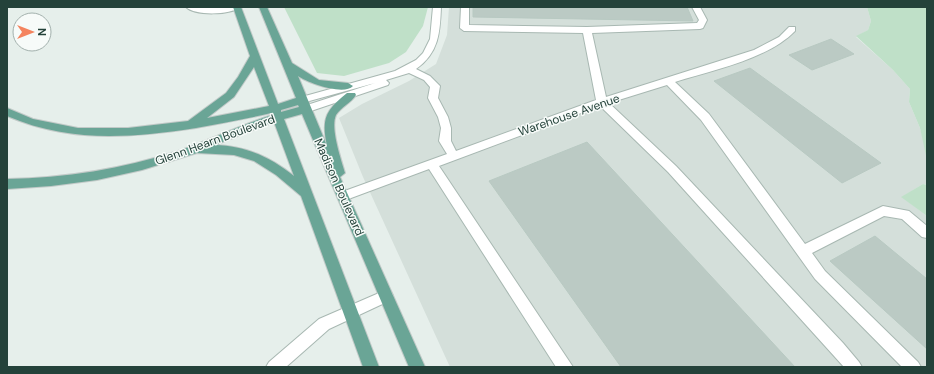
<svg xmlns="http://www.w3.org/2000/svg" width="934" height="374" viewBox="0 0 934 374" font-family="'DM Sans',sans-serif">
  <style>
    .built { fill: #d4dfda }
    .green { fill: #bfe0c8 }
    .building { fill: #bbcac4; stroke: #b8c9c2 }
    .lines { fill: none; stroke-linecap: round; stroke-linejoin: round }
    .minor-casing { stroke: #a8b8b2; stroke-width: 2 }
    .major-casing { stroke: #c2cac8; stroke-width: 2 }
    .minor { fill: #fff; fill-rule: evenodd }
    .major { fill: #6aa596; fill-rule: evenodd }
    .labels { text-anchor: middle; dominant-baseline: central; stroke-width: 3; stroke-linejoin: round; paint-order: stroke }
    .street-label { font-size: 12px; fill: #24423a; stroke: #f7fbf9 }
  </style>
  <rect width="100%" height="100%" fill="#e6efeb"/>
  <path class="built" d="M449,7H867L871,21L868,30L856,37L893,70L910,89L909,102L920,128L926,149L927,185L923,184L902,197L927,216V367H450L363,177L339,118L362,104L409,81L436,64L447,35Z"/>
  <g class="green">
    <path d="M284,7H428L423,26L406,52L389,63L344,76L317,73Z"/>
    <path d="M867,7H927V160L920,128L909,102L910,89L893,70L856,36L868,30L871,21Z"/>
    <path d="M923,184L927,185V216L901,197Z"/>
  </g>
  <g class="building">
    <path d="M473,7H687L693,21L473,17Z"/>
    <path d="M831,39L854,54L812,70L789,55Z"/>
    <path d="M750,68L881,163L842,183L714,81Z"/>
    <path d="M587,142L795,367H621L489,181Z"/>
    <path d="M875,236L927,279V349L830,261Z"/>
  </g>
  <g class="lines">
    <g class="minor-casing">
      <g id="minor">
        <path d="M186,7H240C231,15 195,16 186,7Z"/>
        <path d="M433,7H441C440,32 439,53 416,69L430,76L440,86L438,98L448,117L451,128V141L456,151L596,100L583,33L464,31L460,28L461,7H469V25L587,27L697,23L699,20L692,7H700L707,20L703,28L700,29L592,33L606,97L754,50L779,37L789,27H795V31C768,59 713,70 675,82L709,114L805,244L883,206L909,211L927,226V238L922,237L902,219L884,216L812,253L825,271L918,362L921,367H902L815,279L701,120L667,85L609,103L676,166L843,343L859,362L862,367H844L668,172L600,106L439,166L573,367H556L429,169L343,201L339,199L337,196L339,193L447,154L439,141L441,128L438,117L428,98L430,87L424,80L409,73L386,80L389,83L388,85L305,113L300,109L301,107L375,83L302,103L297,100L298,98L395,71L416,60L423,53L430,39Z"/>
        <path d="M386,290L391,292L393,296L391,300L329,329L286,367H266L269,362L319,319Z"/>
      </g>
    </g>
    <g class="major-casing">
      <path id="major" d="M233,7H241L278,104L296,98L259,7H267L292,63L319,80L348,83L353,86C344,96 308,83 298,76L327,146C321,118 326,110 347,93H355L356,95C351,103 341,107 336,115C330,128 341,159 345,173L340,177L425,367H409L302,114L284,119L379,367H363L301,196L276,175L254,161L234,155L197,153L142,170L97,180L51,186L7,189V179C65,178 122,169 178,151C210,140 240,125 272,115L271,113C246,119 221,123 196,128C130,138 70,143 7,116V108L33,119L78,128H128L188,121L226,93L238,77L250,56ZM254,67L269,106L207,118L234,97ZM298,105L299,107L281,112V110ZM274,122L294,176C270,157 246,146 215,145Z"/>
    </g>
    <use href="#minor" class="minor"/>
    <use href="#major" class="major"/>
  </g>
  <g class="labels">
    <g class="street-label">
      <text transform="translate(569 115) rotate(-19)">Warehouse Avenue</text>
      <text transform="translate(215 140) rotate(-20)">Glenn Hearn Boulevard</text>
      <text transform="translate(339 187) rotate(66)">Madison Boulevard</text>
    </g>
  </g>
  <rect width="934" height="374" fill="none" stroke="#24423a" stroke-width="16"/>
  <g transform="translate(32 32) rotate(90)"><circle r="19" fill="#f7fbf9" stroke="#a3b1ad"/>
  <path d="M0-3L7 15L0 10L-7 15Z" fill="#f4845f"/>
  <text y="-6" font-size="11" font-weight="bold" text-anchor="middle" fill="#24423a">N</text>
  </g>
</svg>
